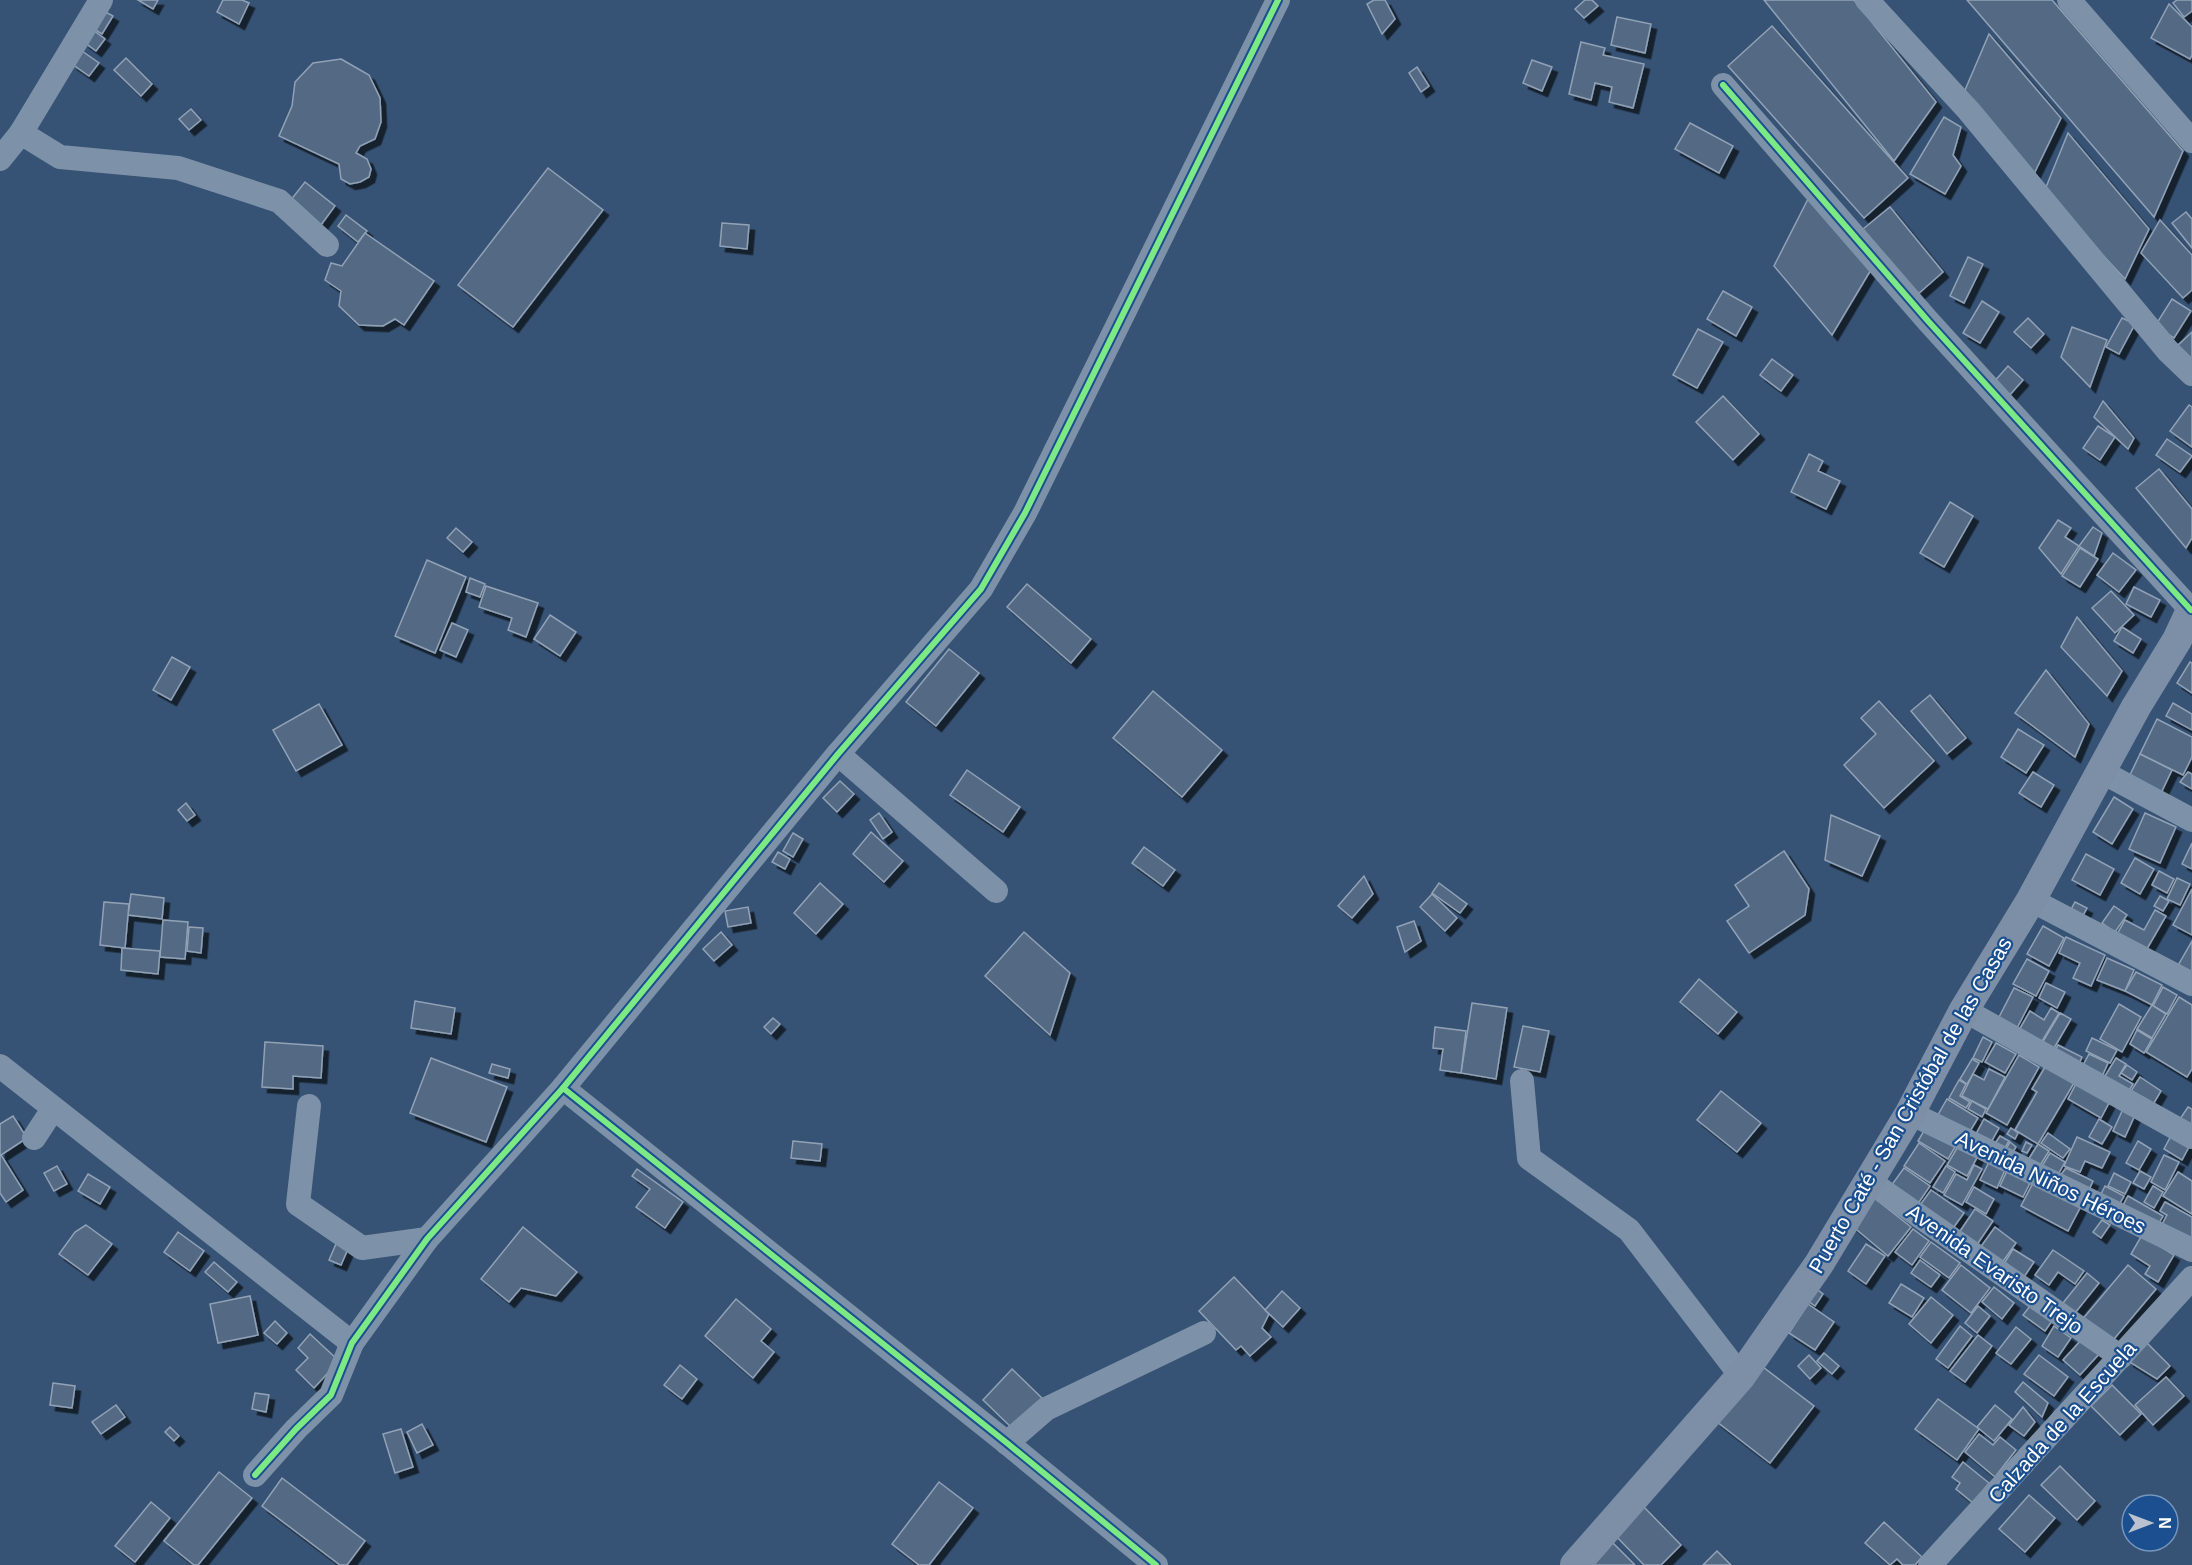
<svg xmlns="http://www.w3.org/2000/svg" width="2192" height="1565" viewBox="0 0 2192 1565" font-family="Arial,sans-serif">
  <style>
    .building { fill: #526984; stroke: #92a2b6; stroke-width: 1.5; filter: url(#shadow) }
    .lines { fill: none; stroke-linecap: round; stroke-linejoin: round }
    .minor { stroke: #7d92a8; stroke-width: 24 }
    .major { stroke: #7d8ea7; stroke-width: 30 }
    .cycleway-casing { stroke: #1b4f8f; stroke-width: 10 }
    .cycleway { stroke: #7ce984; stroke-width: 6 }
    .labels { text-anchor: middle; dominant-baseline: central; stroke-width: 4.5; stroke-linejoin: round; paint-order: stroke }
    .street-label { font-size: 21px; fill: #fff; stroke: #1b4f8f }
  </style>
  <defs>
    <filter id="shadow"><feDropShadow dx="5.5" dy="5.5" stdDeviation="0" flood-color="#0009"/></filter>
  </defs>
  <rect width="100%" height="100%" fill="#365274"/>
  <g class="building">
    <path d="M138,0H158L153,9Z"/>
    <path d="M223,0H242L249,3L239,24L217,12Z"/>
    <path d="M1374,0H1385L1395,19L1382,34L1367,4Z"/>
    <path d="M1585,0H1592L1598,6L1584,18L1575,9Z"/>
    <path d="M1764,0H1854L1936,102L1894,161Z"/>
    <path d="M1967,0H2052L2183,151L2154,217Z"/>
    <path d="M2177,0H2192V11L2184,17L2173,3Z"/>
    <path d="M2169,4L2192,27V55L2190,59L2151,38Z"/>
    <path d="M102,10L113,16L102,34L92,28Z"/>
    <path d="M1617,17L1651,24L1645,53L1611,45Z"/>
    <path d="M1772,26L1908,178L1864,218L1728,66Z"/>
    <path d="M93,30L105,39L96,51L84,42Z"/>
    <path d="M1989,34L2061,118L2032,178L1962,97Z"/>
    <path d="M1581,42L1605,48L1603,55L1644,64L1633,108L1609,102L1612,87L1595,83L1591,100L1569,94Z"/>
    <path d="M82,51L99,63L89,76L72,64Z"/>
    <path d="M126,58L152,84L141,96L114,70Z"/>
    <path d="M341,59L369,75L380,98L381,122L375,139L360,146L356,153L367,159L371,169L369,177L360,182L350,184L341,179L339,164L279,136L292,106L295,82L313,63Z"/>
    <path d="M1532,60L1552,67L1542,91L1523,83Z"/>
    <path d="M1417,67L1429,86L1421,92L1409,73Z"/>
    <path d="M191,109L201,120L189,130L179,119Z"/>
    <path d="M1944,117L1961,127L1953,155L1961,166L1945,194L1910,174Z"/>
    <path d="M1690,123L1733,146L1719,173L1675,149Z"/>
    <path d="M2068,133L2149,229L2125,279L2044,192Z"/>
    <path d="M548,168L603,210L513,327L458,285Z"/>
    <path d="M305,182L335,206L321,225L290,201Z"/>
    <path d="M1808,199L1872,268L1832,335L1774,266Z"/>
    <path d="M1890,207L1943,272L1917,295L1863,229Z"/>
    <path d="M2186,212L2192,219V248L2172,223Z"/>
    <path d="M346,215L367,231L358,242L338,226Z"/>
    <path d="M2160,220L2192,255V290L2183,298L2141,253Z"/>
    <path d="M722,223L749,225L747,249L720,246Z"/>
    <path d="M365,233L434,281L404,325L395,319L383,326L359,325L339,306L341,291L325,280L331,263L342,266Z"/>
    <path d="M1968,257L1983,264L1964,303L1950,296Z"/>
    <path d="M1723,291L1752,307L1736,336L1707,319Z"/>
    <path d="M2172,299L2191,311L2174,338L2155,326Z"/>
    <path d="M1982,301L1999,312L1980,343L1963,333Z"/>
    <path d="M2028,318L2044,334L2031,348L2014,332Z"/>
    <path d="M2122,318L2135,324L2119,354L2106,347Z"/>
    <path d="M2072,327L2107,340L2090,387L2061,357Z"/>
    <path d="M1698,329L1723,342L1697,388L1673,375Z"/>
    <path d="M2192,332V366L2175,348Z"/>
    <path d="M1772,359L1793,375L1781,391L1760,375Z"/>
    <path d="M2008,366L2023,380L2008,397L1993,383Z"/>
    <path d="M1723,396L1759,434L1733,460L1696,422Z"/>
    <path d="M2103,401L2134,438L2128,449L2094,417Z"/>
    <path d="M2189,405L2192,407V447L2170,431Z"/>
    <path d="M2098,426L2115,437L2100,460L2083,448Z"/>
    <path d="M2167,439L2192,456L2180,472L2156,455Z"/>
    <path d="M1809,454L1823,461L1818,471L1840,481L1826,509L1791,492Z"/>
    <path d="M2159,469L2192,509V538L2186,548L2136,488Z"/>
    <path d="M1950,502L1973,516L1944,567L1920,553Z"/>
    <path d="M2058,520L2071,528L2065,537L2079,546L2061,574L2039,548Z"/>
    <path d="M2093,527L2102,533L2094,556L2079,546Z"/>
    <path d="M456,528L472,542L463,552L447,538Z"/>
    <path d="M2080,548L2098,559L2080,587L2062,576Z"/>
    <path d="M2113,553L2136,570L2119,592L2097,575Z"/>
    <path d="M427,560L466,577L435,653L395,636Z"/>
    <path d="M470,578L485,584L480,597L466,592Z"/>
    <path d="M1027,584L1091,639L1071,663L1007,607Z"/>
    <path d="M486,586L538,603L526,637L508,630L512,618L479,607Z"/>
    <path d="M2134,587L2160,600L2151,617L2126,604Z"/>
    <path d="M2111,591L2134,615L2115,633L2092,608Z"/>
    <path d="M550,615L576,632L560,656L534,639Z"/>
    <path d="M2077,617L2122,671L2107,696L2061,647Z"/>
    <path d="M452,623L468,630L456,657L440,650Z"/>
    <path d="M2122,627L2141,639L2133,653L2114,641Z"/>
    <path d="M949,649L979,673L936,726L906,702Z"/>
    <path d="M172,657L190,667L171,700L153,690Z"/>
    <path d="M2190,662L2192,663V693L2177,683Z"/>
    <path d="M2046,670L2089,724L2075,757L2015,713Z"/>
    <path d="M1153,691L1222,750L1182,797L1113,738Z"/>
    <path d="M1930,695L1966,738L1947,754L1911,711Z"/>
    <path d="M1879,701L1934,761L1884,808L1844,765L1876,734L1861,718Z"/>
    <path d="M2173,703L2192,714V730L2166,716Z"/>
    <path d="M319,704L342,745L296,771L273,730Z"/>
    <path d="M2157,719L2192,737V757L2183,775L2140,754Z"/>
    <path d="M2018,729L2044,745L2026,773L2001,757Z"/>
    <path d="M2140,754L2172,770L2161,793L2129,777Z"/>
    <path d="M967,770L1020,807L1003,832L950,795Z"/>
    <path d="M2033,772L2054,785L2041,807L2019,793Z"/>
    <path d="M2188,772L2192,774V789L2180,782Z"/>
    <path d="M840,781L854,794L837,812L823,798Z"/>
    <path d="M2114,797L2133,809L2112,844L2093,832Z"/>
    <path d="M186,803L195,815L187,821L178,810Z"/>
    <path d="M879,813L892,832L883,839L870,820Z"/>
    <path d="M2145,813L2176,827L2160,863L2129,849Z"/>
    <path d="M1831,815L1880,836L1862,876L1825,860Z"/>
    <path d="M871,832L903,861L884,882L853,854Z"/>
    <path d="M793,833L803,839L793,857L783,851Z"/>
    <path d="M2192,843V869L2182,864Z"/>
    <path d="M1144,847L1175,870L1163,886L1132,863Z"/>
    <path d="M1784,851L1809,889L1805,915L1749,953L1727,921L1749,906L1735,885Z"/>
    <path d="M778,852L790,859L785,869L772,862Z"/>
    <path d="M2086,854L2114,869L2100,895L2072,880Z"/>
    <path d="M2135,858L2154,869L2140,894L2121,883Z"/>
    <path d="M2159,871L2174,879L2167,893L2152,885Z"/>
    <path d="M1364,876L1373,894L1352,918L1338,906Z"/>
    <path d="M2177,878L2190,884L2180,905L2167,899Z"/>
    <path d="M820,883L843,904L816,934L794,913Z"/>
    <path d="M1439,883L1467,904L1460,913L1432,893Z"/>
    <path d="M2192,889V935L2173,925Z"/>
    <path d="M131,894L164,898L162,919L128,915Z"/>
    <path d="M1432,894L1457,918L1445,931L1420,907Z"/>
    <path d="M2160,896L2169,901L2163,911L2154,906Z"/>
    <path d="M104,902L129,904L125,948L100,945Z"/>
    <path d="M2075,902L2087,908L2080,921L2068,915Z"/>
    <path d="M2114,906L2127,915L2115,932L2102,923Z"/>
    <path d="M748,907L751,923L728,927L725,911Z"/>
    <path d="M2155,910L2166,916L2144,954L2115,938L2125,920L2144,930Z"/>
    <path d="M163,920L188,922L185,959L160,957Z"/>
    <path d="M1414,921L1421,941L1405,952L1397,927Z"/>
    <path d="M2043,926L2064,938L2049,966L2027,954Z"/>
    <path d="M189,927L203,928L201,953L187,951Z"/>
    <path d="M721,932L732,945L714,961L703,949Z"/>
    <path d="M1024,932L1070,973L1050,1035L985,976Z"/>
    <path d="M2066,937L2105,955L2091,986L2073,978L2080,963L2059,953Z"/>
    <path d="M2192,941V978L2176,969Z"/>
    <path d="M122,948L160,951L158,974L121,970Z"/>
    <path d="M2107,958L2134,970L2125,991L2097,980Z"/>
    <path d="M2027,959L2049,971L2036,996L2013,984Z"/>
    <path d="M2136,972L2162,985L2152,1005L2125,991Z"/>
    <path d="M1699,979L1737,1012L1718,1034L1680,1002Z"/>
    <path d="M2046,983L2065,992L2057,1008L2039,998Z"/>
    <path d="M2163,987L2177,995L2167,1014L2153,1006Z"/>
    <path d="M2014,988L2033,997L2016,1030L1997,1021Z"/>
    <path d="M2179,997L2192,1005V1069L2187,1077L2146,1052Z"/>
    <path d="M415,1001L455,1008L451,1034L411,1028Z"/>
    <path d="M1472,1003L1507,1008L1496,1079L1461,1073Z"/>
    <path d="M2119,1004L2141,1017L2122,1052L2100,1039Z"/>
    <path d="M2152,1005L2166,1014L2152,1038L2137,1029Z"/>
    <path d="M2051,1008L2059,1013L2041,1043L2019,1030L2030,1011L2044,1020Z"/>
    <path d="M2060,1013L2071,1019L2050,1055L2039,1048Z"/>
    <path d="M773,1018L780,1024L771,1034L764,1027Z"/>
    <path d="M1523,1026L1549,1031L1540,1072L1514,1067Z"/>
    <path d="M1435,1027L1466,1031L1461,1073L1440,1070L1443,1049L1433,1048Z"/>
    <path d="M2137,1030L2152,1039L2144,1053L2130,1044Z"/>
    <path d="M1983,1037L1992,1042L1982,1062L1973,1058Z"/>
    <path d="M2092,1038L2117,1050L2110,1063L2086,1051Z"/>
    <path d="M265,1042L323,1046L321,1078L293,1076V1089L262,1087Z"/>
    <path d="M1996,1043L2016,1054L2005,1073L1985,1062Z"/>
    <path d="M2058,1045L2082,1057L2077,1068L2052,1056Z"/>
    <path d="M2089,1054L2108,1063L2100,1081L2080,1071Z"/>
    <path d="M2019,1055L2039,1067L2007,1125L1986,1113Z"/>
    <path d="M431,1058L507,1087L486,1142L410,1113Z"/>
    <path d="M2116,1058L2126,1064L2119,1076L2133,1084L2126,1095L2102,1081Z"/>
    <path d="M1972,1059L1979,1063L1967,1084L1960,1079Z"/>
    <path d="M492,1064L510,1069L508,1078L489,1073Z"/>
    <path d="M2127,1065L2137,1072L2132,1080L2121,1073Z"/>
    <path d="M2045,1067L2074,1083L2038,1144L2015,1130L2037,1092L2032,1089Z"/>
    <path d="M1989,1069L2005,1077L1988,1109L1962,1096L1973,1074L1984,1080Z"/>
    <path d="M2140,1077L2161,1091L2151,1108L2129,1094Z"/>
    <path d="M1959,1080L1966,1084L1960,1096L1970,1102L1966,1108L1949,1098Z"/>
    <path d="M2077,1082L2110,1101L2101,1118L2068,1099Z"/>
    <path d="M1721,1091L1761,1123L1737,1152L1697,1120Z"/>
    <path d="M1947,1099L1978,1118L1966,1138L1935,1120Z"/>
    <path d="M1972,1101L1986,1109L1982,1117L1968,1109Z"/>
    <path d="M2188,1107L2192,1109V1127L2180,1119Z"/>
    <path d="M2123,1109L2135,1115L2125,1137L2113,1131Z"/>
    <path d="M13,1116L27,1138L1,1155L23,1190L6,1202L0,1193V1124Z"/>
    <path d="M1984,1119L1999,1128L1990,1144L1975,1136Z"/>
    <path d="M2099,1119L2112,1127L2102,1144L2089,1137Z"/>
    <path d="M1928,1124L1958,1142L1948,1159L1918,1141Z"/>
    <path d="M2011,1128L2018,1133L2015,1139L2007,1134Z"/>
    <path d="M2173,1132L2191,1143L2182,1160L2164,1149Z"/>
    <path d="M2048,1133L2070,1149L2063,1158L2041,1143Z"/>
    <path d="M2000,1136L2009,1141L2003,1151L1994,1145Z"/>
    <path d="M2077,1137L2110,1152L2102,1168L2085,1161L2080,1172L2064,1166Z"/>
    <path d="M793,1141L822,1144L820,1161L791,1158Z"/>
    <path d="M2138,1141L2151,1149L2139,1170L2126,1163Z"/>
    <path d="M2010,1142L2016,1147L2011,1155L2005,1151Z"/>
    <path d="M2026,1142L2032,1145L2027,1153L2022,1151Z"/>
    <path d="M1919,1143L1945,1161L1930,1183L1904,1166Z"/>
    <path d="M1960,1143L1979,1154L1967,1176L1947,1165Z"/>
    <path d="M2038,1144L2049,1151L2036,1172L2025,1165Z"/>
    <path d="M2050,1153L2065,1162L2055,1180L2039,1171Z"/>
    <path d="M2164,1155L2179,1162L2165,1190L2151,1182Z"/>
    <path d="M1989,1162L2005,1170L1997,1188L1980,1180Z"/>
    <path d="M1974,1165L1982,1169L1962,1205L1944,1195L1956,1174L1967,1180Z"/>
    <path d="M57,1166L67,1184L54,1191L44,1173Z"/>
    <path d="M1946,1166L1955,1172L1943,1193L1933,1187Z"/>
    <path d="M1904,1168L1930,1186L1915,1208L1888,1190Z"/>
    <path d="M2066,1168L2093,1181L2087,1194L2057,1180Z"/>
    <path d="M637,1169L683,1202L665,1228L636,1207L650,1189L632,1176Z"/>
    <path d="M2007,1171L2030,1183L2023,1197L2000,1186Z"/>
    <path d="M2140,1171L2151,1177L2144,1189L2133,1183Z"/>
    <path d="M2178,1172L2192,1181V1214L2163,1196Z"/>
    <path d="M2114,1173L2131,1182L2125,1194L2108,1186Z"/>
    <path d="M88,1174L110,1187L100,1204L78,1191Z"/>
    <path d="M2034,1181L2081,1206L2068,1231L2021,1206Z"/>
    <path d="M2105,1186L2124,1196L2115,1212L2097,1202Z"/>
    <path d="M2153,1186L2163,1192L2154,1208L2144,1202Z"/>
    <path d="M1974,1187L1994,1199L1986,1214L1966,1202Z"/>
    <path d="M1931,1190L1964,1213L1951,1231L1918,1208Z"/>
    <path d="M2128,1196L2163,1216L2154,1232L2120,1211Z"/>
    <path d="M1873,1197L1911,1227L1888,1256L1851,1225Z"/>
    <path d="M2165,1202L2192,1217V1246L2160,1228L2167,1215L2160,1211Z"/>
    <path d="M1975,1209L1993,1221L1974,1249L1956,1237Z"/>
    <path d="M2102,1220L2110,1225L2101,1238L2093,1232Z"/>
    <path d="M86,1225L112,1244L88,1275L59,1254L75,1232Z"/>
    <path d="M523,1227L577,1272L556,1296L521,1288L509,1302L481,1279Z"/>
    <path d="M1995,1227L2016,1243L1999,1267L1977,1252Z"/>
    <path d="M1913,1229L1929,1241L1912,1265L1895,1252Z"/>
    <path d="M178,1232L204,1251L190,1271L164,1252Z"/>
    <path d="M2142,1235L2174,1255L2158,1282L2145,1274L2150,1266L2131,1254Z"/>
    <path d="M1931,1242L1960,1263L1949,1278L1920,1257Z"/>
    <path d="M336,1244L348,1249L341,1265L329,1260Z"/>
    <path d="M1866,1244L1885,1256L1866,1284L1848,1271Z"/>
    <path d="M2013,1249L2034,1262L2022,1280L2002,1267Z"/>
    <path d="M2053,1250L2084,1271L2075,1284L2058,1272L2049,1285L2035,1275Z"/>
    <path d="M1920,1260L1940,1275L1931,1287L1911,1273Z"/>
    <path d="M214,1262L237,1282L228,1292L205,1272Z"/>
    <path d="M1961,1265L1990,1288L1971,1313L1942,1290Z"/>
    <path d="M2128,1265L2156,1289L2109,1345L2081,1321Z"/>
    <path d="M2087,1273L2099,1283L2071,1318L2059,1308Z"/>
    <path d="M1234,1277L1269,1314L1262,1328L1271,1337L1250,1356L1241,1346L1236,1350L1199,1311Z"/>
    <path d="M1810,1284L1823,1294L1815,1306L1801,1296Z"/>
    <path d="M1901,1284L1924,1298L1912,1317L1889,1303Z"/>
    <path d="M1994,1287L2014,1303L2002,1319L1982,1302Z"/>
    <path d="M1282,1291L1300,1308L1283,1327L1265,1310Z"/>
    <path d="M250,1296L258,1335L218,1343L210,1304Z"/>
    <path d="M1931,1297L1953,1315L1931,1343L1909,1324Z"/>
    <path d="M736,1299L771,1329L761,1341L774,1352L753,1378L705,1336Z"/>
    <path d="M1808,1304L1834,1322L1815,1350L1789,1333Z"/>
    <path d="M1978,1306L1990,1316L1977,1333L1965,1323Z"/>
    <path d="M2030,1306L2052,1321L2045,1331L2023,1315Z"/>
    <path d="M275,1321L287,1333L277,1344L264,1333Z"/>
    <path d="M1960,1326L1972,1336L1948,1368L1936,1359Z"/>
    <path d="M2054,1326L2071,1338L2058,1357L2042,1346Z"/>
    <path d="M2016,1327L2031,1339L2011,1364L1996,1353Z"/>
    <path d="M310,1334L339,1361L314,1388L296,1370L308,1358L298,1348Z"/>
    <path d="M1978,1335L1992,1346L1965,1382L1950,1371Z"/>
    <path d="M2083,1338L2100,1353L2080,1375L2063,1360Z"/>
    <path d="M2147,1343L2170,1366L2157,1379L2128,1361Z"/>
    <path d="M1824,1353L1839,1366L1832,1374L1817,1361Z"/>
    <path d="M1809,1355L1821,1368L1810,1379L1798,1366Z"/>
    <path d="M2039,1355L2068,1377L2054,1396L2024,1374Z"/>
    <path d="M1759,1364L1814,1406L1770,1463L1716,1421Z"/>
    <path d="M680,1365L697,1379L682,1399L664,1385Z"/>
    <path d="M1012,1369L1043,1399L1014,1430L983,1400Z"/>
    <path d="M2166,1377L2184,1396L2153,1425L2135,1405Z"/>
    <path d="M2023,1382L2048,1403L2042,1417L2015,1392Z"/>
    <path d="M53,1383L75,1386L72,1408L50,1405Z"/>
    <path d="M2112,1385L2141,1414L2120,1435L2091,1406Z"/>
    <path d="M255,1393L269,1395L266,1412L252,1409Z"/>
    <path d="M1938,1399L1979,1429L1957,1460L1915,1429Z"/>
    <path d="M116,1405L125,1417L101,1434L92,1422Z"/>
    <path d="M1995,1405L2012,1419L1994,1441L1977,1427Z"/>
    <path d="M2023,1407L2035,1422L2024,1436L2009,1425Z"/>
    <path d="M422,1424L433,1445L417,1453L407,1432Z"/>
    <path d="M170,1427L179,1436L174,1441L165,1432Z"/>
    <path d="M401,1429L413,1467L395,1473L383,1434Z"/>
    <path d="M1979,1434L1993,1445L2000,1437L2016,1450L1995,1477L1965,1452Z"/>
    <path d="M1963,1462L1989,1483L1973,1503L1956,1489L1960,1483L1952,1477Z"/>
    <path d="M2060,1466L2095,1501L2077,1520L2041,1485Z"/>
    <path d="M219,1472L252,1498L198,1565H194L164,1541Z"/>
    <path d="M282,1478L365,1541L347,1565H340L262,1506Z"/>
    <path d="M939,1482L973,1508L929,1565H919L892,1544Z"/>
    <path d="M2029,1495L2055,1518L2025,1552L1999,1529Z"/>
    <path d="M151,1502L170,1518L135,1562L115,1546Z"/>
    <path d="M1643,1506L1681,1545L1661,1565H1644L1614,1534Z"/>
    <path d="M1884,1522L1922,1557L1915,1565H1903L1897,1559L1890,1565L1865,1543Z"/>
    <path d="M1609,1539L1635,1565H1583Z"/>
    <path d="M1717,1551L1731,1565H1703Z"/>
  </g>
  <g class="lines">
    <g class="minor">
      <path d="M1867,0L1969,111L2168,351L2192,374"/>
      <path d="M2069,0L2192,141"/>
      <path d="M1723,85L1928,321L2191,610"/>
      <path d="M21,133L60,157L178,168L279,201L327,245"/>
      <path d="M0,159L21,133L101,0"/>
      <path d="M838,754L996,891"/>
      <path d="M2102,772L2192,820"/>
      <path d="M2031,900L2192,984"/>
      <path d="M1964,1010L2192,1137"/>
      <path d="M0,1066L352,1343"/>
      <path d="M1522,1081L1529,1158L1629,1230L1741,1376"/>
      <path d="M563,1088L1007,1443L1156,1565"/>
      <path d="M309,1106L298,1204L362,1248L427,1239"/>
      <path d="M1910,1113L2192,1250"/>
      <path d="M34,1138L53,1109"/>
      <path d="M1869,1181L2121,1357"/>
      <path d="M1007,1443L1046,1409L1204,1333"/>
      <path d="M255,1475L296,1429L331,1395L352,1343L427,1239L563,1088L838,754L981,589L1025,513L1278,0"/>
      <path d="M1930,1565L2192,1278"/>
    </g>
    <path class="major" d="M1575,1565L1741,1376L1819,1264L1910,1113L1964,1010L2031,900L2136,707L2177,640L2192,608"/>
    <g class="cycleway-casing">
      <g id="cycleway">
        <path d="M1723,85L1928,321L2191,610"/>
        <path d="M563,1088L1007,1443L1156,1565"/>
        <path d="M255,1475L296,1429L331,1395L352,1343L427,1239L563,1088L838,754L981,589L1025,513L1278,0"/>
      </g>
    </g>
    <use href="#cycleway" class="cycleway"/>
  </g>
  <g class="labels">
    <g class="street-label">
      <text transform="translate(1910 1105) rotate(-60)">Puerto Caté - San Cristóbal de las Casas</text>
      <text transform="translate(2051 1182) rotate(26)">Avenida Niños Héroes</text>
      <text transform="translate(1995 1269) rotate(35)">Avenida Evaristo Trejo</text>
      <text transform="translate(2062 1422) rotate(-48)">Calzada de la Escuela</text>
    </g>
  </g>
  <g transform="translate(2150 1523) rotate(90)"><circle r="28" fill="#1b4f8f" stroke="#7695bc" stroke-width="1.5"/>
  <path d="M0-4.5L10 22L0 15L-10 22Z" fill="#b9c2ce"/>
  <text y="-9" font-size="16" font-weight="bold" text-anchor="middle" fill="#ffffff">N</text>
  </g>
</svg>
